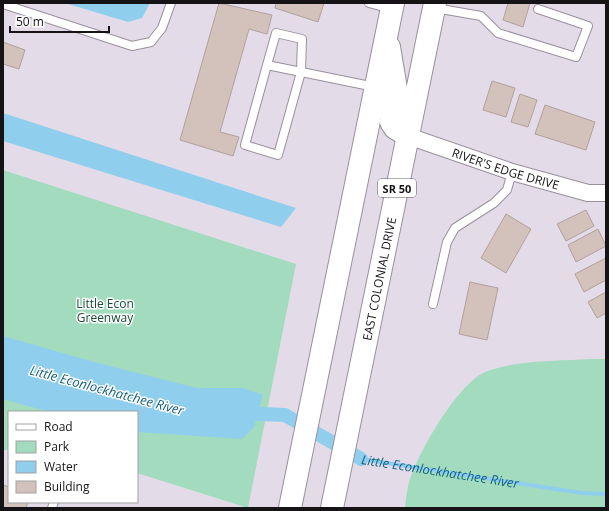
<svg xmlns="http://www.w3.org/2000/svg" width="609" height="511" viewBox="0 0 609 511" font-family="'Open Sans',sans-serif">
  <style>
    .green { fill: #a3dbbf }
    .water { fill: #8fceec }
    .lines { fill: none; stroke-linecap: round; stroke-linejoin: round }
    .stream { stroke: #8fceec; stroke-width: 4 }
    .canal { stroke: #8fceec; stroke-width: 14 }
    .building { fill: #d3c2bc; stroke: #b1a19b }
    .service-casing { stroke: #99909c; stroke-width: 10 }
    .minor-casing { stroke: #99909c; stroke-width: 18 }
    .trunk-casing { stroke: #99909c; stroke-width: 24 }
    .service { stroke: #fff; stroke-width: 8 }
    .minor { stroke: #fff; stroke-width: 16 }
    .trunk { stroke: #fff; stroke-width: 22 }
    .labels { text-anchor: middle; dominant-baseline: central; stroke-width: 3; stroke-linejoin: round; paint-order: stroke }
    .shield { fill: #fff; stroke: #5c5a5d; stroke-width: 1 }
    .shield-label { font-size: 11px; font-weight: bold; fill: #161317 }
    .street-label { font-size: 12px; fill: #161317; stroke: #fff }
    .park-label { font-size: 12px; fill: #194a35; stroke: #fff }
    .water-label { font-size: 13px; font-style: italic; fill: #105f7d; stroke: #fff }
  </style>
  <rect width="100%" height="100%" fill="#e4dbe9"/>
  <g class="green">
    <path d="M3,170L296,264L248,508L137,473V412H9V450H3Z"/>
    <path d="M591,359H606V508H405C406,501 406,494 408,487C414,458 458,383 485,372C516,360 558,361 591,359Z"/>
  </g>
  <g class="water">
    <path d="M65,3H150L142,18L128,22Z"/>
    <path d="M3,113L296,208L281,227L3,141Z"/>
    <path d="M3,336L94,362L197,388H243L263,395L254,427L242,439L137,432V412H50L3,399Z"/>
  </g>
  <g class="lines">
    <path class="stream" id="s1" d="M361,459L582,493L606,494"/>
    <path class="canal" d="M239,413L285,415L361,459"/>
  </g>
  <g class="building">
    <path d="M219,3L272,15L267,34L249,29L220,132L239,137L233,156L180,140Z"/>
    <path d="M276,3H324L318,22L275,8Z"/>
    <path d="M508,3H530L523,27L503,20Z"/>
    <path d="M3,42L25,50L19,69L3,64Z"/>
    <path d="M492,81L515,88L506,117L483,110Z"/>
    <path d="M520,94L537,100L528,127L511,122Z"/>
    <path d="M545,105L595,122L586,150L535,134Z"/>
    <path d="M586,210L594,226L566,241L557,224Z"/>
    <path d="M506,214L531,229L506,273L481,258Z"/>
    <path d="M598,229L606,246L576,262L568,245Z"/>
    <path d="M606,258V280L584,292L575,274Z"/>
    <path d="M470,282L498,288L487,340L459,334Z"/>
    <path d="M606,292V313L597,318L588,302Z"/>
    <path d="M3,485L9,487V502H28L26,508H3Z"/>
  </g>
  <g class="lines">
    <g class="service-casing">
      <g id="service">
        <path d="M369,3L391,9"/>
        <path d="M3,4L132,46L151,42L162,28L171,3"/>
        <path d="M435,8L481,16L498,33L576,57L588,26L538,9"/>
        <path d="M267,65L276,33L302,39L301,72L278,155L245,145L267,65L375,87"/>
        <path d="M433,304L447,242L455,228L494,203L507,190L512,172"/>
        <path d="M52,508L54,502"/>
      </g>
    </g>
    <g class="minor-casing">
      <g id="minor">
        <path id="s2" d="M408,136L512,172L588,193H606"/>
      </g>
    </g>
    <g class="trunk-casing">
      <g id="trunk">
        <path d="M389,47L396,89L391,122L395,128L408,136"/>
        <path d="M290,508L393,3"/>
        <path id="s3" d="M332,508L435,3"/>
      </g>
    </g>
    <use href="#service" class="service"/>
    <use href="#minor" class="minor"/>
    <use href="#trunk" class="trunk"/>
  </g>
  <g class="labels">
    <rect class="shield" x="378" y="179" width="38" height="18" rx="3"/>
    <g class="shield-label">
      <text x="397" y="188">SR 50</text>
    </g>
    <g class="street-label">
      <text stroke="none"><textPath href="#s2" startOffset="103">RIVER'S EDGE DRIVE</textPath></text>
      <text stroke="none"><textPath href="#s3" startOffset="234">EAST COLONIAL DRIVE</textPath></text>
    </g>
    <g class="park-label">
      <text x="105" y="303">Little Econ<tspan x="105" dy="14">Greenway</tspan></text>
    </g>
    <g class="water-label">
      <text transform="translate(107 390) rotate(15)">Little Econlockhatchee River</text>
      <text stroke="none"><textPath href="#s1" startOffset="80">Little Econlockhatchee River</textPath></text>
    </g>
  </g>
  <rect width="609" height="511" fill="none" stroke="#161317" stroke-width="8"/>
  <rect x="8" y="411" width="130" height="92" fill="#ffffff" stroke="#a2a1a2"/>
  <rect x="16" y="424" width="20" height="6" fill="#ffffff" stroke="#a2a1a2"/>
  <text x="44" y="431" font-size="12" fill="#161317">Road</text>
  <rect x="16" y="441" width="20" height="12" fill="#a3dbbf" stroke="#a2a1a2"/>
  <text x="44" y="451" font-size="12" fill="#161317">Park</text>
  <rect x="16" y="461" width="20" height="12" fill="#8fceec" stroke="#a2a1a2"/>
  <text x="44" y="471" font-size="12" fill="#161317">Water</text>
  <rect x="16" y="481" width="20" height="12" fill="#d3c2bc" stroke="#a2a1a2"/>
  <text x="44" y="491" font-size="12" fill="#161317">Building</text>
  <path d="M10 26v6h99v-6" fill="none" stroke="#161317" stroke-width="2"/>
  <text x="16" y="26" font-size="12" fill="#161317" stroke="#ffffff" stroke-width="3" paint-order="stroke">50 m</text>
</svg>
